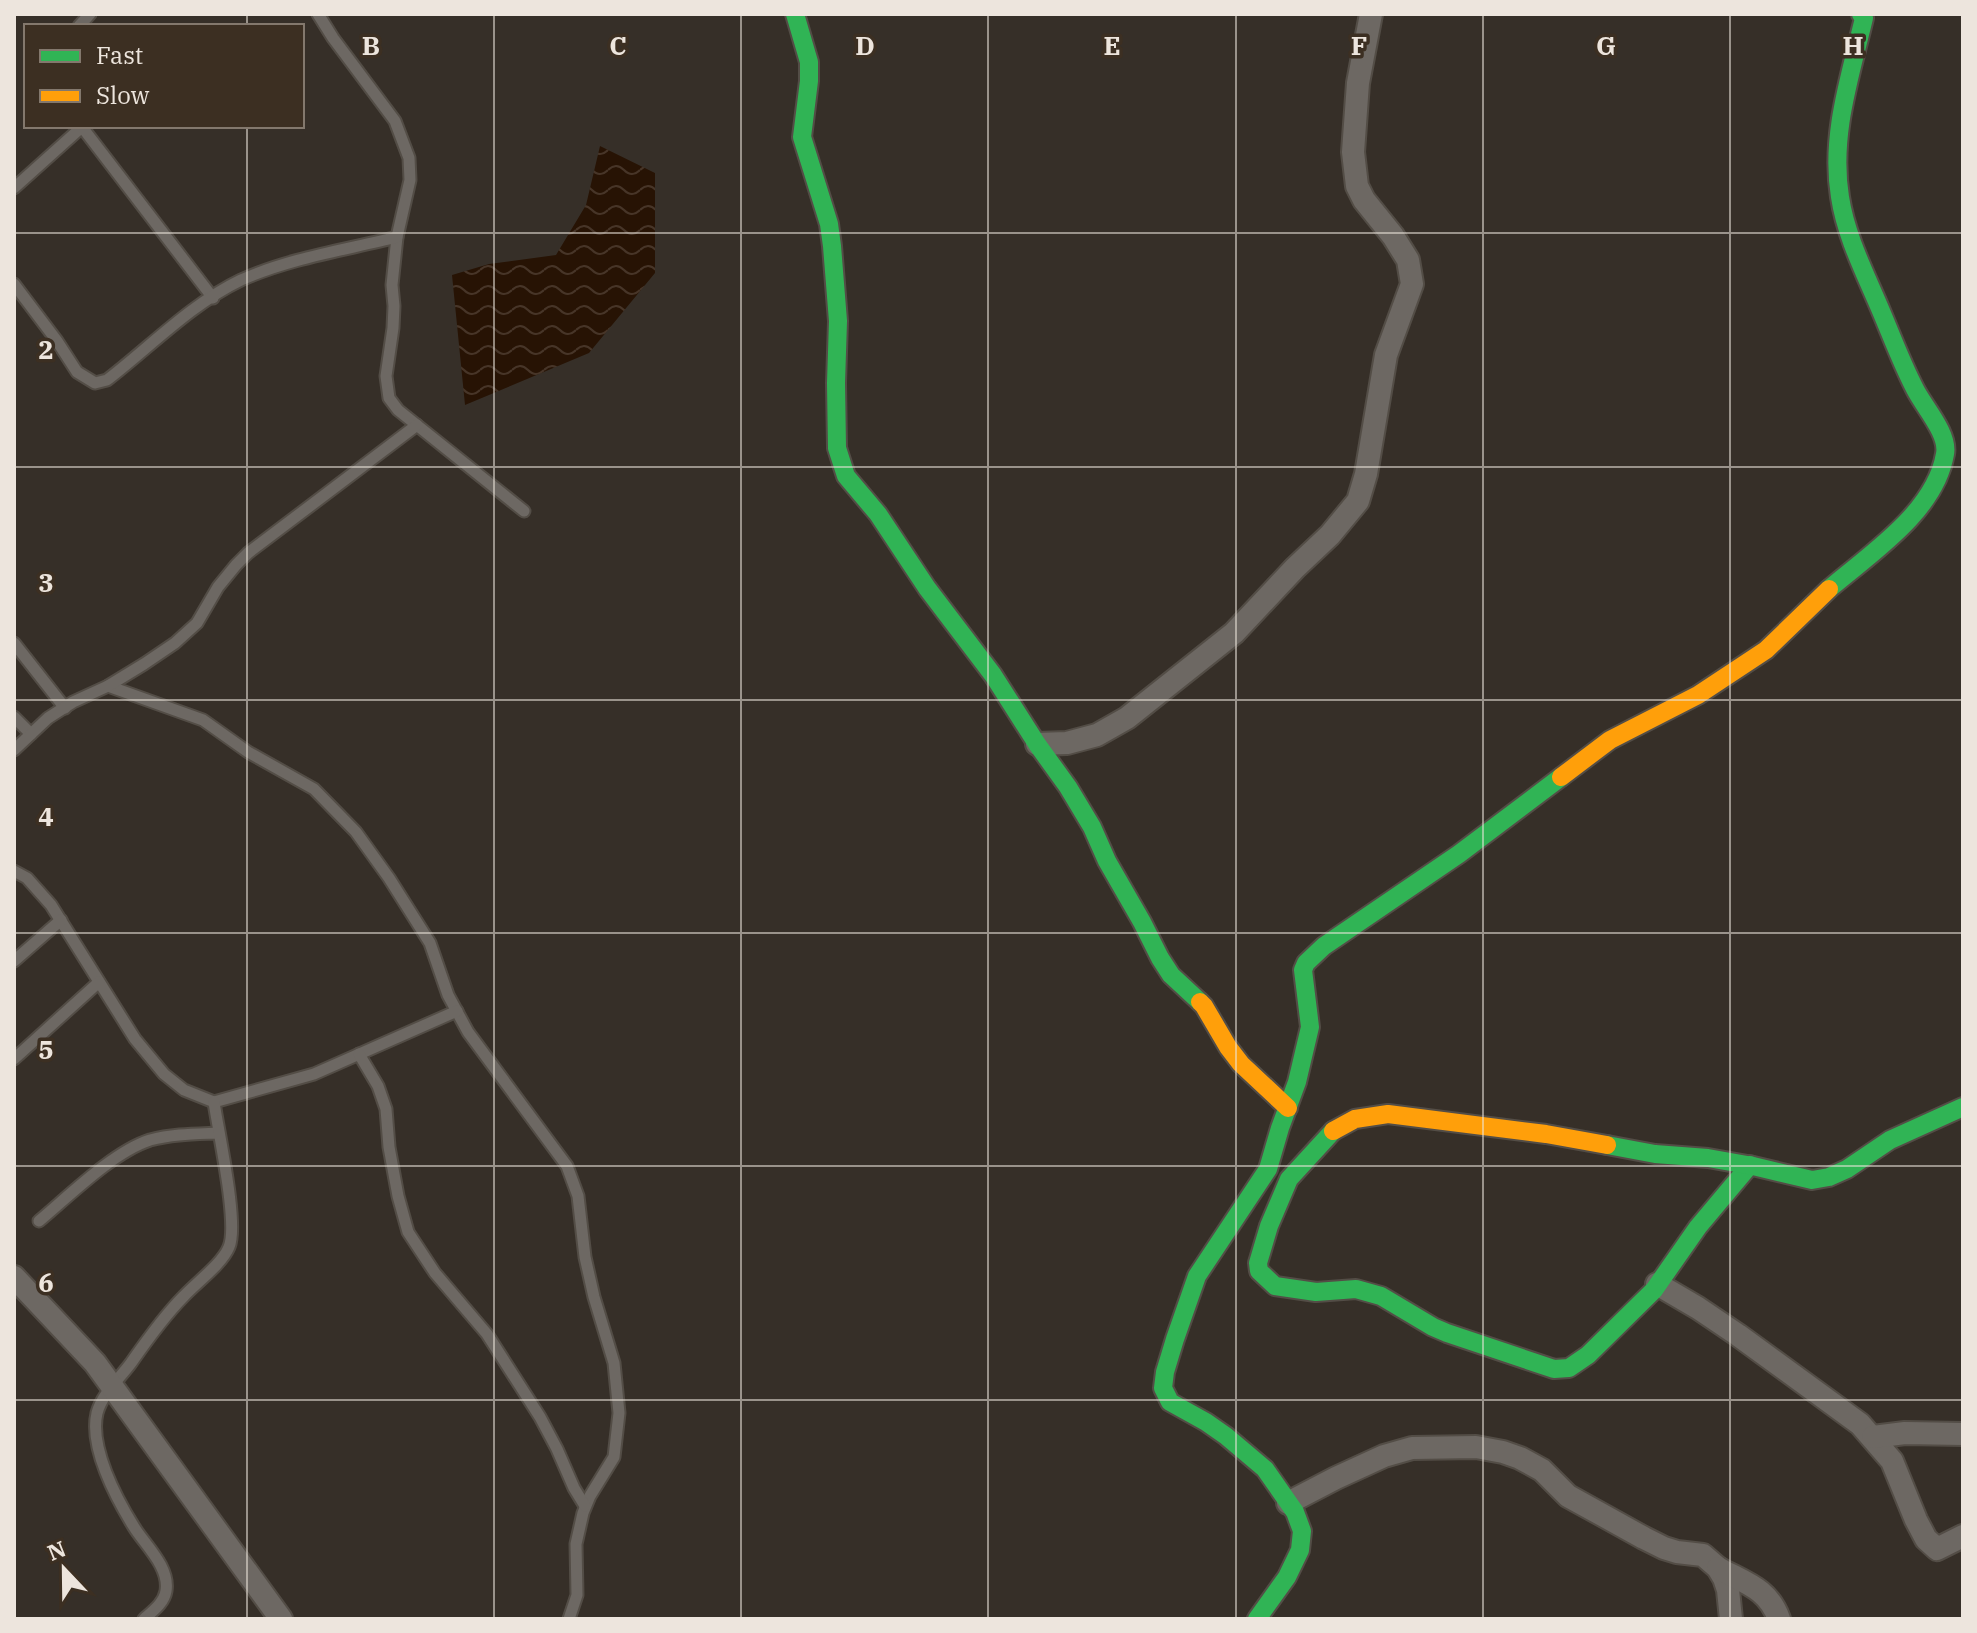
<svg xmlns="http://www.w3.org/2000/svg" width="1977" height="1633" viewBox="0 0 1977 1633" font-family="'IBM Plex Serif',serif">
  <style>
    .water { fill: url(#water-waves) }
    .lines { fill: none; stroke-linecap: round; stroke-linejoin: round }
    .lane-casing { stroke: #534d46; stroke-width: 15 }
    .street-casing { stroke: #534d46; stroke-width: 26 }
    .fast-casing { stroke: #534d46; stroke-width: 22 }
    .slow-casing { stroke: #534d46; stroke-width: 22 }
    .lane { stroke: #6d6863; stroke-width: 11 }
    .street { stroke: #6d6863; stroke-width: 22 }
    .fast { stroke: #30b455; stroke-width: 18 }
    .slow { stroke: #ff9f0a; stroke-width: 18 }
    .grid { fill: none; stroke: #ede5dd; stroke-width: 2; stroke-opacity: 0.55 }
    .grid-label { font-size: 26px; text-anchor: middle; font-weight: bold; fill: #ede5dd; stroke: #3c2f22; stroke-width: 7; stroke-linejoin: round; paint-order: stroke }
  </style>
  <defs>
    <pattern id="water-waves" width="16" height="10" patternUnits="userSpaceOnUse" patternTransform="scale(2)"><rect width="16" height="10" fill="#271304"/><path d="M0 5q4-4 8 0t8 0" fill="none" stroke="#473528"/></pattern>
  </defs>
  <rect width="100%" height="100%" fill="#362f28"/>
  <path class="water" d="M600,146L655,173V273L589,353L465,405L452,275L489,264L556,255L586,205Z"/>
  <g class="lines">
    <g class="lane-casing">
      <g id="lane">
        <path d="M318,14L333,38L395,121L409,158L410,180L397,237L392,285L394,306L393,328L386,376L389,398L398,410L524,511"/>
        <path d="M79,26L90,14"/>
        <path d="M82,127L213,298"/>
        <path d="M14,188L83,126"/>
        <path d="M14,284L57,341L77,372L95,383L107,380C150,347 191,304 241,280C290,258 345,250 397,237"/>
        <path d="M14,643L65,708"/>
        <path d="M108,686L203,720L248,752L314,789L356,832L389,878L430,943L448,995L468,1032L567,1166L578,1196L585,1257L594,1297L614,1363L619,1413L614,1457L590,1496L583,1513L576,1544L577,1595L569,1619"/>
        <path d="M14,717L31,734"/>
        <path d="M14,750L48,718L73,702L108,686L144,664L175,643L197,623L218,587L236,565L248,553L417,425"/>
        <path d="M14,871L27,878L51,905L135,1039L164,1074L184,1090L214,1102L314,1074L457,1011"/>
        <path d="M14,961L61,920"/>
        <path d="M359,1054L378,1086L386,1109L389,1147L398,1196L408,1232L435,1273L487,1334L540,1417L557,1449L574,1488L585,1506"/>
        <path d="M14,1059L99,982"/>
        <path d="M39,1221C69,1196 113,1152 150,1140C173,1134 195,1134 218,1133"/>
        <path d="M144,1619C153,1611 164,1603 166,1591C170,1567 145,1545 134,1527C116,1498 89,1447 97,1413C102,1394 120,1378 131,1363C147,1340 164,1316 184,1296C197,1282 222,1264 229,1247C239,1224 218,1131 214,1102"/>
      </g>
    </g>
    <g class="street-casing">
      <g id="street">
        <path d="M1037,744L1067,743L1097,735L1127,718L1234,633L1295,568L1330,535L1358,501L1366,474L1386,355L1412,284L1408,260L1393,236L1364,200L1357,186L1353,152L1358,83L1371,14"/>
        <path d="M14,1277L95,1363L281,1619"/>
        <path d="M1657,1284L1698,1308L1738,1335L1860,1424L1892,1461L1916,1520L1926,1539L1937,1549L1963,1536"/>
        <path d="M1873,1437L1905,1433L1963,1434"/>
        <path d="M1288,1503L1336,1478L1384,1456L1412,1448L1476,1447L1503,1452L1520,1458L1542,1470L1568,1496L1644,1538L1664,1548L1677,1552L1703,1555L1718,1568L1724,1578L1728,1590L1731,1619"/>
        <path d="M1718,1568C1745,1583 1768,1588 1779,1619"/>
      </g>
    </g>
    <g class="fast-casing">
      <g id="fast">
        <path d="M795,14L809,62V81L802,137L829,224L832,246L838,321L836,383L837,448L846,476L878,514L927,588L993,675L1037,744L1068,787L1092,827L1107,861L1142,922L1160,958L1171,975L1200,1002"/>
        <path d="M1829,589C1871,553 1935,512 1945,454C1949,434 1924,407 1915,389C1902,364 1892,337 1881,311C1866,275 1846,237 1840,197C1830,136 1850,77 1864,18L1861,14"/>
        <path d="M1333,1131L1289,1179L1269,1226L1258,1263L1259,1271L1275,1286L1316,1292L1356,1289L1381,1296L1433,1327L1447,1333L1554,1369L1569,1368L1588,1355L1654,1290L1698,1227L1750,1165"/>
        <path d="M1607,1145L1655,1154L1708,1158L1753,1166L1812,1180L1829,1177L1847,1169L1890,1140L1963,1107"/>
        <path d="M1257,1619L1287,1577L1300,1550L1302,1531L1295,1512L1265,1469L1226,1436L1206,1422L1170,1402L1163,1388L1165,1372L1175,1339L1197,1276L1268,1169L1280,1128L1297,1082L1310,1027L1303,970L1306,963L1324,946L1459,854L1561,777"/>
      </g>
    </g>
    <g class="slow-casing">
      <g id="slow">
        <path d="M1561,777L1610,740L1698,695L1766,650L1829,589"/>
        <path d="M1200,1002L1204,1006L1228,1047L1241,1064L1288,1108"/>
        <path d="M1333,1131L1355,1119L1388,1114L1546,1134L1607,1145"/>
      </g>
    </g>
    <use href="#lane" class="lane"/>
    <use href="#street" class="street"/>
    <use href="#fast" class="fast"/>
    <use href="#slow" class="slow"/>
  </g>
  <path class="grid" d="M247,14V26M494,14V1619M741,14V1619M988,14V1619M1236,14V1619M1483,14V1619M1730,14V1619M247,126V1619M14,233H1963M14,467H1963M14,700H1963M14,933H1963M14,1166H1963M14,1400H1963"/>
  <g class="grid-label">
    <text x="371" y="55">B</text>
    <text x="618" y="55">C</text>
    <text x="865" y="55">D</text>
    <text x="1112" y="55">E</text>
    <text x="1359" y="55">F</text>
    <text x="1606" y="55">G</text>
    <text x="1853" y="55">H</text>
    <text x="46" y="359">2</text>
    <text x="46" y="592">3</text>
    <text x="46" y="826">4</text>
    <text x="46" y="1059">5</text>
    <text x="46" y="1292">6</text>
  </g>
  <rect width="1977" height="1633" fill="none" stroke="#ede5dd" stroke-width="32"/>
  <rect x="24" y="24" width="280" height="104" fill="#3c2f22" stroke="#83786d" stroke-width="2"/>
  <rect x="40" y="50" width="40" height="12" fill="#30b455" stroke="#83786d" stroke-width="2"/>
  <text x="96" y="64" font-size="24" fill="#ede5dd">Fast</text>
  <rect x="40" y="90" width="40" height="12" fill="#ff9f0a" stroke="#83786d" stroke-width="2"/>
  <text x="96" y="104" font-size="24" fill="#ede5dd">Slow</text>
  <g transform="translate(64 1569) rotate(338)" stroke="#3c2f22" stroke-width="6" paint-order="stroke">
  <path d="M0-6L14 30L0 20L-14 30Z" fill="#ede5dd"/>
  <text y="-12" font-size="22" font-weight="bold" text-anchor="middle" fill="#ede5dd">N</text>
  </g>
</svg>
